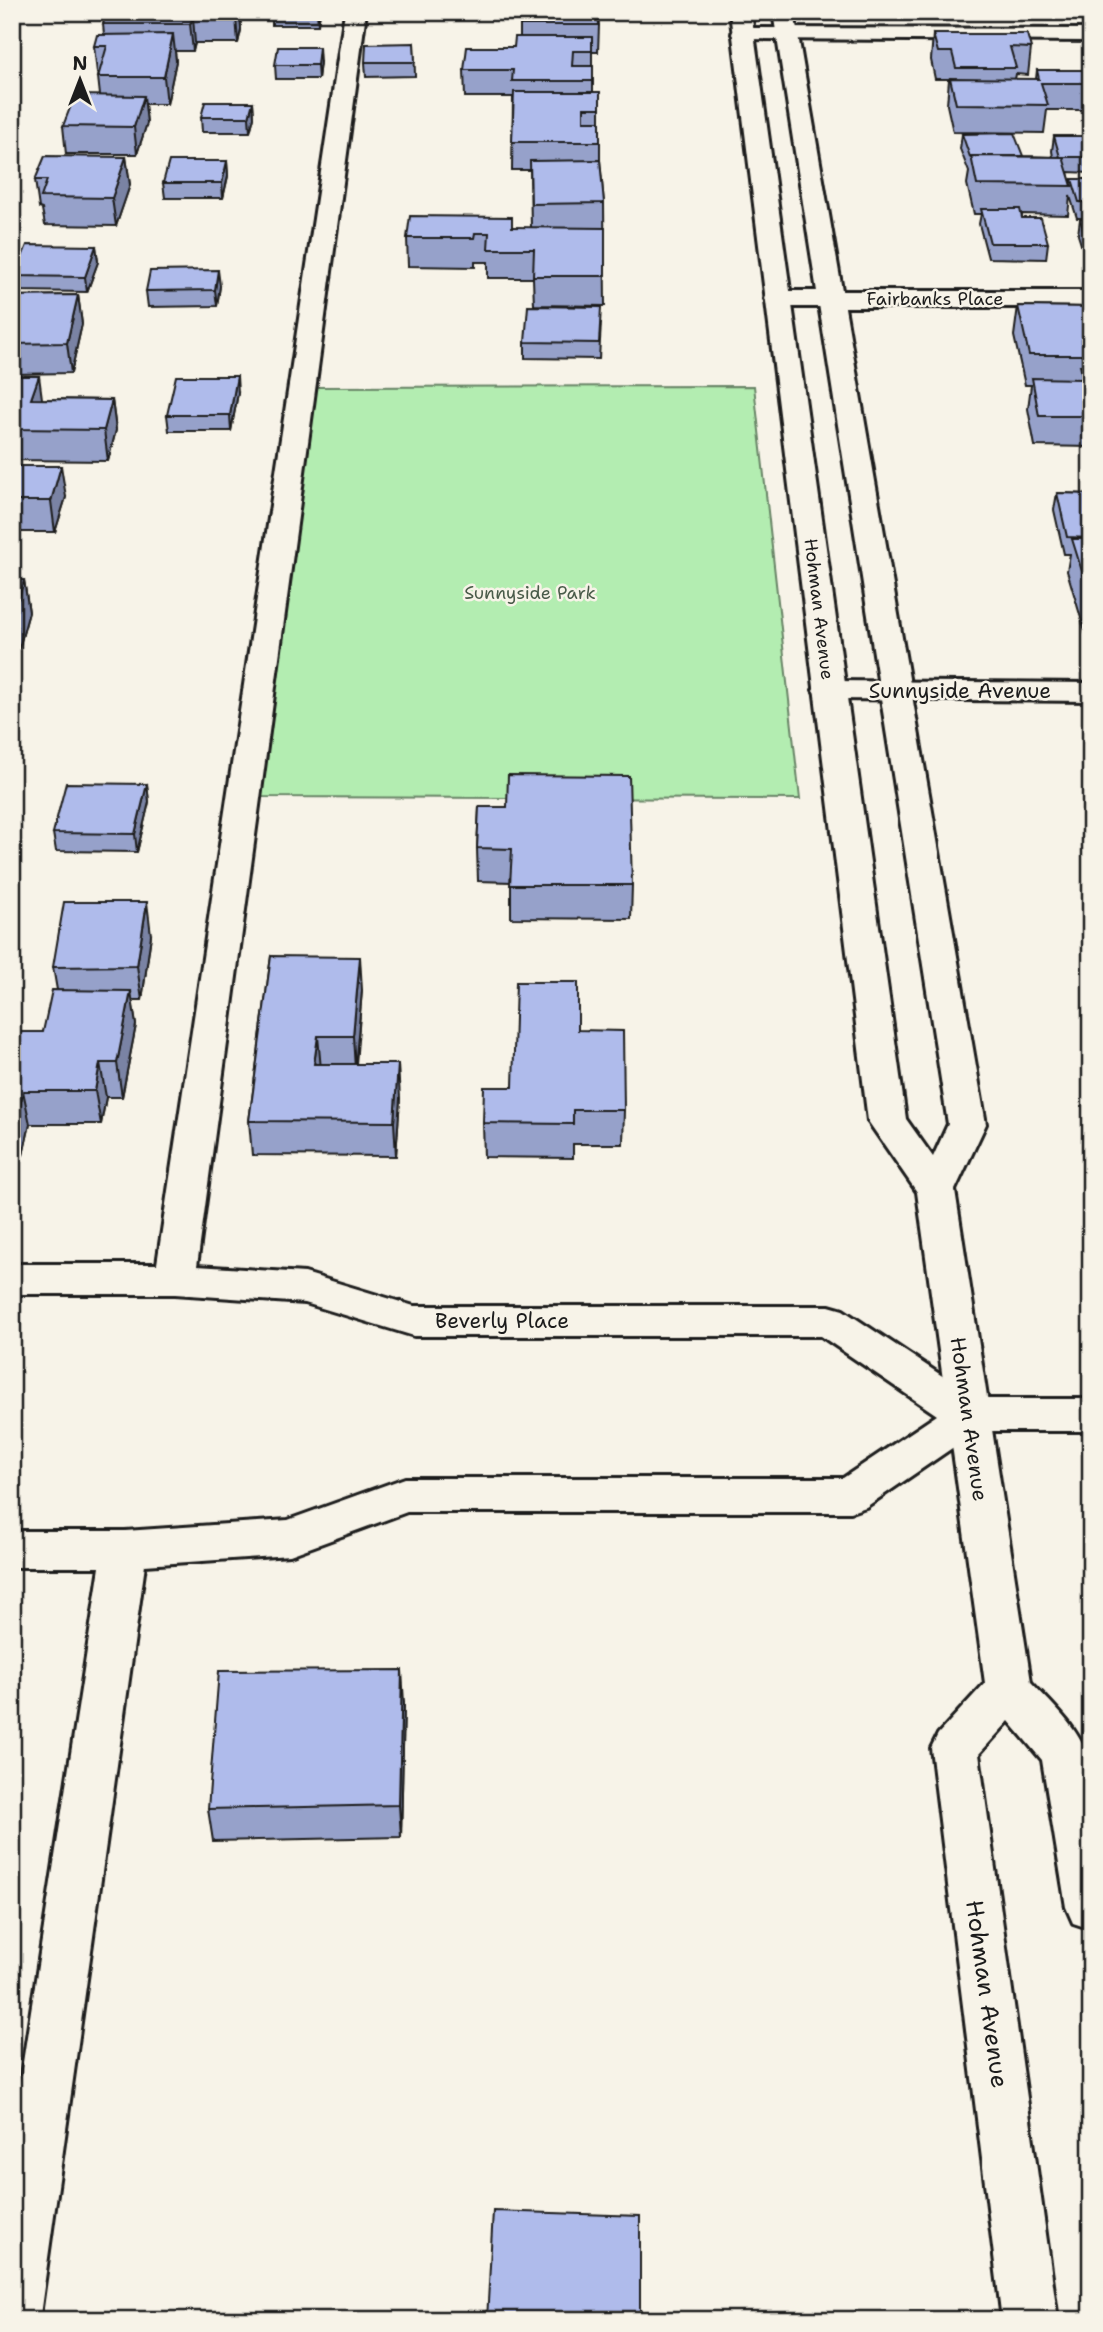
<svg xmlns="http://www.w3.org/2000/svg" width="1103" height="2332" viewBox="0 0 1103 2332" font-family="'Shantell Sans',sans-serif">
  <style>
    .green { fill: #b3edb1; stroke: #688466; stroke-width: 2 }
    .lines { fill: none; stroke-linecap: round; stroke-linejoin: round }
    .minor-casing { stroke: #1c1c1c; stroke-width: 6 }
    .major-casing { stroke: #1c1c1c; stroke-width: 6 }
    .minor { fill: #f7f3e8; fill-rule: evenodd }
    .major { fill: #f7f3e8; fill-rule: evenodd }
    .wall { fill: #96a1ca; stroke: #1c1c1c; stroke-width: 2 }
    .shaded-wall { fill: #7a83a4; stroke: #1c1c1c; stroke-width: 2 }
    .building { fill: #afbbeb; stroke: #1c1c1c; stroke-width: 2 }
    .labels { text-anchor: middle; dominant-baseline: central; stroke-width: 5; stroke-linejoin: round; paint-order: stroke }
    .far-street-label { font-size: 18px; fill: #1c1c1c; stroke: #f7f3e8 }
    .far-park-label { font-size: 18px; fill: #495b49; stroke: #f7f3e8 }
    .street-label { font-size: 21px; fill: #1c1c1c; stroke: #f7f3e8 }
    .near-street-label { font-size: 24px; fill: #1c1c1c; stroke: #f7f3e8 }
  </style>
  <rect width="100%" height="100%" fill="#f7f3e8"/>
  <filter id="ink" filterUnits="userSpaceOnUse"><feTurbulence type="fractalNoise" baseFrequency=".0143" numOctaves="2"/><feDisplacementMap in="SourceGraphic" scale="14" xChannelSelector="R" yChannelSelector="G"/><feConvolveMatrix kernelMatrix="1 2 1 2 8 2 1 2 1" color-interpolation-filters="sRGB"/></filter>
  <g filter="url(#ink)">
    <path class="green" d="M754,386L800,799L261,797L316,387Z"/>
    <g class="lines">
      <g class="minor-casing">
        <g id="minor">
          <path d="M345,12H366L197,1266L305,1273L414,1306H829L843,1310L977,1399H1091V1431H977L866,1507L851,1512H407L290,1555L145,1565L40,2315L38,2320H12V2133L100,1567H12V1531H125L288,1520L405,1478H843L937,1415L821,1336H414L305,1303L175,1294H12V1264H157Z"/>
          <path d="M743,28L1091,29V41L735,39L732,34L735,29Z"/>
          <path d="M778,291H1091V307H778L769,304L765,299L769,294Z"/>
          <path d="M829,681L1091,683V701L829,699L818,697L813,690L818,683Z"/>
        </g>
      </g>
      <g class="major-casing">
        <path id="major" d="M730,12H751L906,1119L933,1157L948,1124L773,12H794L986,1124L955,1190L1031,1682C1055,1708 1084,1732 1091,1769V1929L1073,1923L1066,1907L1042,1760L1009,1721L979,1754L1058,2320H1002L931,1748L938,1734L985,1683L917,1192L868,1121Z"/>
      </g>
      <use href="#minor" class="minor"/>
      <use href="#major" class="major"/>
    </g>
    <g class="wall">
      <path d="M240,12L241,30L238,43H195L193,51H175L176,61L167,104H145L147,123L137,154H66L63,126L100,95L98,77L99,73H97L94,46L104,35L103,24Z"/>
      <path d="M272,12H320L318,25H272Z"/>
      <path d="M520,12L599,25L598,52H592V66H593V92H600V160L604,203L605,306L534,305L533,278H488V262H475V267L408,266L407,238L512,227L531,228L530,170H512L513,97H465L464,70L514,47L520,37Z"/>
      <path d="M933,34L1031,48L1028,75L1016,74L1015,79H1036L1037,70L1090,83L1087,110H1047L1044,133L953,132L947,105L949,79H935L931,60Z"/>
      <path d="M414,43L415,76L366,77L365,62Z"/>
      <path d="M320,62L318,79H276L275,65Z"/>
      <path d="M253,102L254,117L250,132H202L201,117Z"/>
      <path d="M962,134L1023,156L1053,157L1052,151L1054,136H1091V173L1068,172L1071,185L1072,179H1091V218H1077L1070,196L1068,215L1022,214V218L1048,243L1046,259L988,258L979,224L981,214H974L967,184L969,172L960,149Z"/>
      <path d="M126,157L130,185L116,226L45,225L42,209L39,208L35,180Z"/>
      <path d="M227,161L228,176L223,198H165L163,183Z"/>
      <path d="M1080,219H1091V257H1085L1078,235Z"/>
      <path d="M96,246L98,262L87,292L17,291L14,276Z"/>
      <path d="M220,286L217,306L148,307L146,291Z"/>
      <path d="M78,295L82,324L71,373L12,374V296Z"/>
      <path d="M1018,306L1091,307V447L1035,446L1028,409L1031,385H1025L1014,336Z"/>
      <path d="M601,323L599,359L525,358V342Z"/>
      <path d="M12,376L42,399L112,400L116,430L108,461L12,460Z"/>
      <path d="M238,393L231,431H169L167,415Z"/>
      <path d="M12,466L66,497L55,532H12Z"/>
      <path d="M1057,493L1091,494V635H1086L1067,571L1070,554H1064L1054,510Z"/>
      <path d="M12,580H24L29,612L18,652H12Z"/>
      <path d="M147,784L149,802L137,852L56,851L53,833Z"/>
      <path d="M479,807L632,885L631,919L511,918V882L478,881L477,848Z"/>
      <path d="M151,935L142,1000H132L136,1025L122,1097H106L101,1124H30L23,1155H12V1032H43L57,990L53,967Z"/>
      <path d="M271,956L362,990L356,1064L400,1098L396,1156L252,1155L249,1121Z"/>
      <path d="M578,1030L624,1110L623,1144H573V1158L484,1157L483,1123L513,1087Z"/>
      <path d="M404,1703L401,1837L213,1841L208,1809Z"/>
    </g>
    <g class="shaded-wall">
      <path d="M237,12H240L241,30L238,43L236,17Z"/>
      <path d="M317,12H320L318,25Z"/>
      <path d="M193,17L195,43L193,51L190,24Z"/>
      <path d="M173,34L176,61L167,104L164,77Z"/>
      <path d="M319,47L320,62L318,79L317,65Z"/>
      <path d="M144,96L147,123L137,154L134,127Z"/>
      <path d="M253,102L254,117L250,132L249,117Z"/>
      <path d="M126,157L130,185L116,226L112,198Z"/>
      <path d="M227,161L228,176L223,198L222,183Z"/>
      <path d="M96,246L98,262L87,292L85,277Z"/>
      <path d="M218,270L220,286L217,306L215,290Z"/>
      <path d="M78,295L82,324L71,373L67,343Z"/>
      <path d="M39,376L43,406L31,399Z"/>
      <path d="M237,376L238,393L231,431L230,415Z"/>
      <path d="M112,400L116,430L108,461L104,430Z"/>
      <path d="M61,466L66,497L55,532L51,501Z"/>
      <path d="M24,580L29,612L18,652L12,620Z"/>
      <path d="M147,784L149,802L137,852L135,834Z"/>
      <path d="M147,902L151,935L142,1000L137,966Z"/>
      <path d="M360,957L362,990L355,1069L353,1036Z"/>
      <path d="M131,991L136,1025L122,1097L117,1063Z"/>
      <path d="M318,1036L321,1069L314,1064Z"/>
      <path d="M100,1063L106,1097L101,1124L95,1091Z"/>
      <path d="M398,1064L400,1098L396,1156L394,1122Z"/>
      <path d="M23,1091L30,1124L23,1155L17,1122Z"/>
      <path d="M402,1670L404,1703L401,1837L399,1805Z"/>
    </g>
    <g class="building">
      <path d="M107,12H237L236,17H193L190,24H103Z"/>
      <path d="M520,12H598L599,25H521Z"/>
      <path d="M173,34L164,77H98L107,46H94L97,35Z"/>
      <path d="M933,34H1027L1031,48L1010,47L1016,68H956L952,52H938Z"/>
      <path d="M515,37H592V51H573L572,66H593V81H512L513,70H464L467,47H514Z"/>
      <path d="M414,43L415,62H365L366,44Z"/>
      <path d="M278,47H319L317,65H275Z"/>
      <path d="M1037,70H1086L1090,83H1041L1048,105L956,104L950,78L1039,79Z"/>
      <path d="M514,92H600V108H584V121H600V142H512Z"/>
      <path d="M75,95L144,96L134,127L63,126Z"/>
      <path d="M205,102H253L249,117H201Z"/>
      <path d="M1014,133L1023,156H971L970,157L962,134Z"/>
      <path d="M1054,136H1091V157H1060Z"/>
      <path d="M45,156L126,157L112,198L41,197L47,180H35Z"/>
      <path d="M971,156L1063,157L1072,186L977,185Z"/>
      <path d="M600,160L604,203L531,204L530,161Z"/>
      <path d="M169,161H227L222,183H163Z"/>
      <path d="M1072,179H1091V202H1079Z"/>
      <path d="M981,209H1020L1022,218H1041L1048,243H990Z"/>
      <path d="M410,216L512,217V227L605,228V276H533L534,249H488L489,233H475L474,238H407Z"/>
      <path d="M1080,219H1091V242H1087Z"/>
      <path d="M27,245L96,246L85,277L14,276Z"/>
      <path d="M218,270L215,290L146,291L150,271Z"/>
      <path d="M78,295L67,343L12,344V296Z"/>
      <path d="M528,306L601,307L599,343L525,342Z"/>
      <path d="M1018,306L1091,307V355H1029Z"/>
      <path d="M1080,365L1091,366V416H1039L1032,378L1083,379Z"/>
      <path d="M12,376H39L31,399L112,400L104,430L12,429Z"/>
      <path d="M176,376H237L230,415H167Z"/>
      <path d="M12,466H61L51,501H12Z"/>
      <path d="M1057,493L1091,494V538L1067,537Z"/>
      <path d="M1072,539H1091V600Z"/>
      <path d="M12,580H24L12,620Z"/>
      <path d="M508,775L629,776L632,885H510L512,849L477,848L479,807H507Z"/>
      <path d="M66,783L147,784L135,834L53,833Z"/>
      <path d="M64,902H147L137,966L53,967Z"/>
      <path d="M271,956L360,957L353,1036H318L314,1064H398L394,1122L249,1121Z"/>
      <path d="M516,982H578V1030L623,1031L624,1110H573V1124L483,1123L484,1087H513Z"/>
      <path d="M52,990L131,991L117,1063H100L95,1091H23L17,1122L12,1121V1032H43Z"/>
      <path d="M402,1670L399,1805L208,1809L219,1671Z"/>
      <path d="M493,2211L640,2216V2320H487Z"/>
    </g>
  </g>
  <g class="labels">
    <g class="far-street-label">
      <text x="935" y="299">Fairbanks Place</text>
      <text transform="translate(819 609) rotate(83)">Hohman Avenue</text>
    </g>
    <g class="far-park-label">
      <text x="530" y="593">Sunnyside Park</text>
    </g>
    <g class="street-label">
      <text x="960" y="691">Sunnyside Avenue</text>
      <text x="502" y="1321">Beverly Place</text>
      <text transform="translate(969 1419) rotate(82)">Hohman Avenue</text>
    </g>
    <g class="near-street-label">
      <text transform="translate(987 1994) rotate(82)">Hohman Avenue</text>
    </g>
  </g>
  <rect width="1103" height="2332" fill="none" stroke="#f7f3e8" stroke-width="42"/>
  <rect x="21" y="21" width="1061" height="2290" fill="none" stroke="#1c1c1c" stroke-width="2.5" filter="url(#ink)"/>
  <g transform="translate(80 80)" stroke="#f7f3e8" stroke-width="5" paint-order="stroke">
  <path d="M0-5L12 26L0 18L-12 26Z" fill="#1c1c1c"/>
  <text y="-10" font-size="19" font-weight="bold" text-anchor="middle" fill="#1c1c1c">N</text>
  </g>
</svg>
